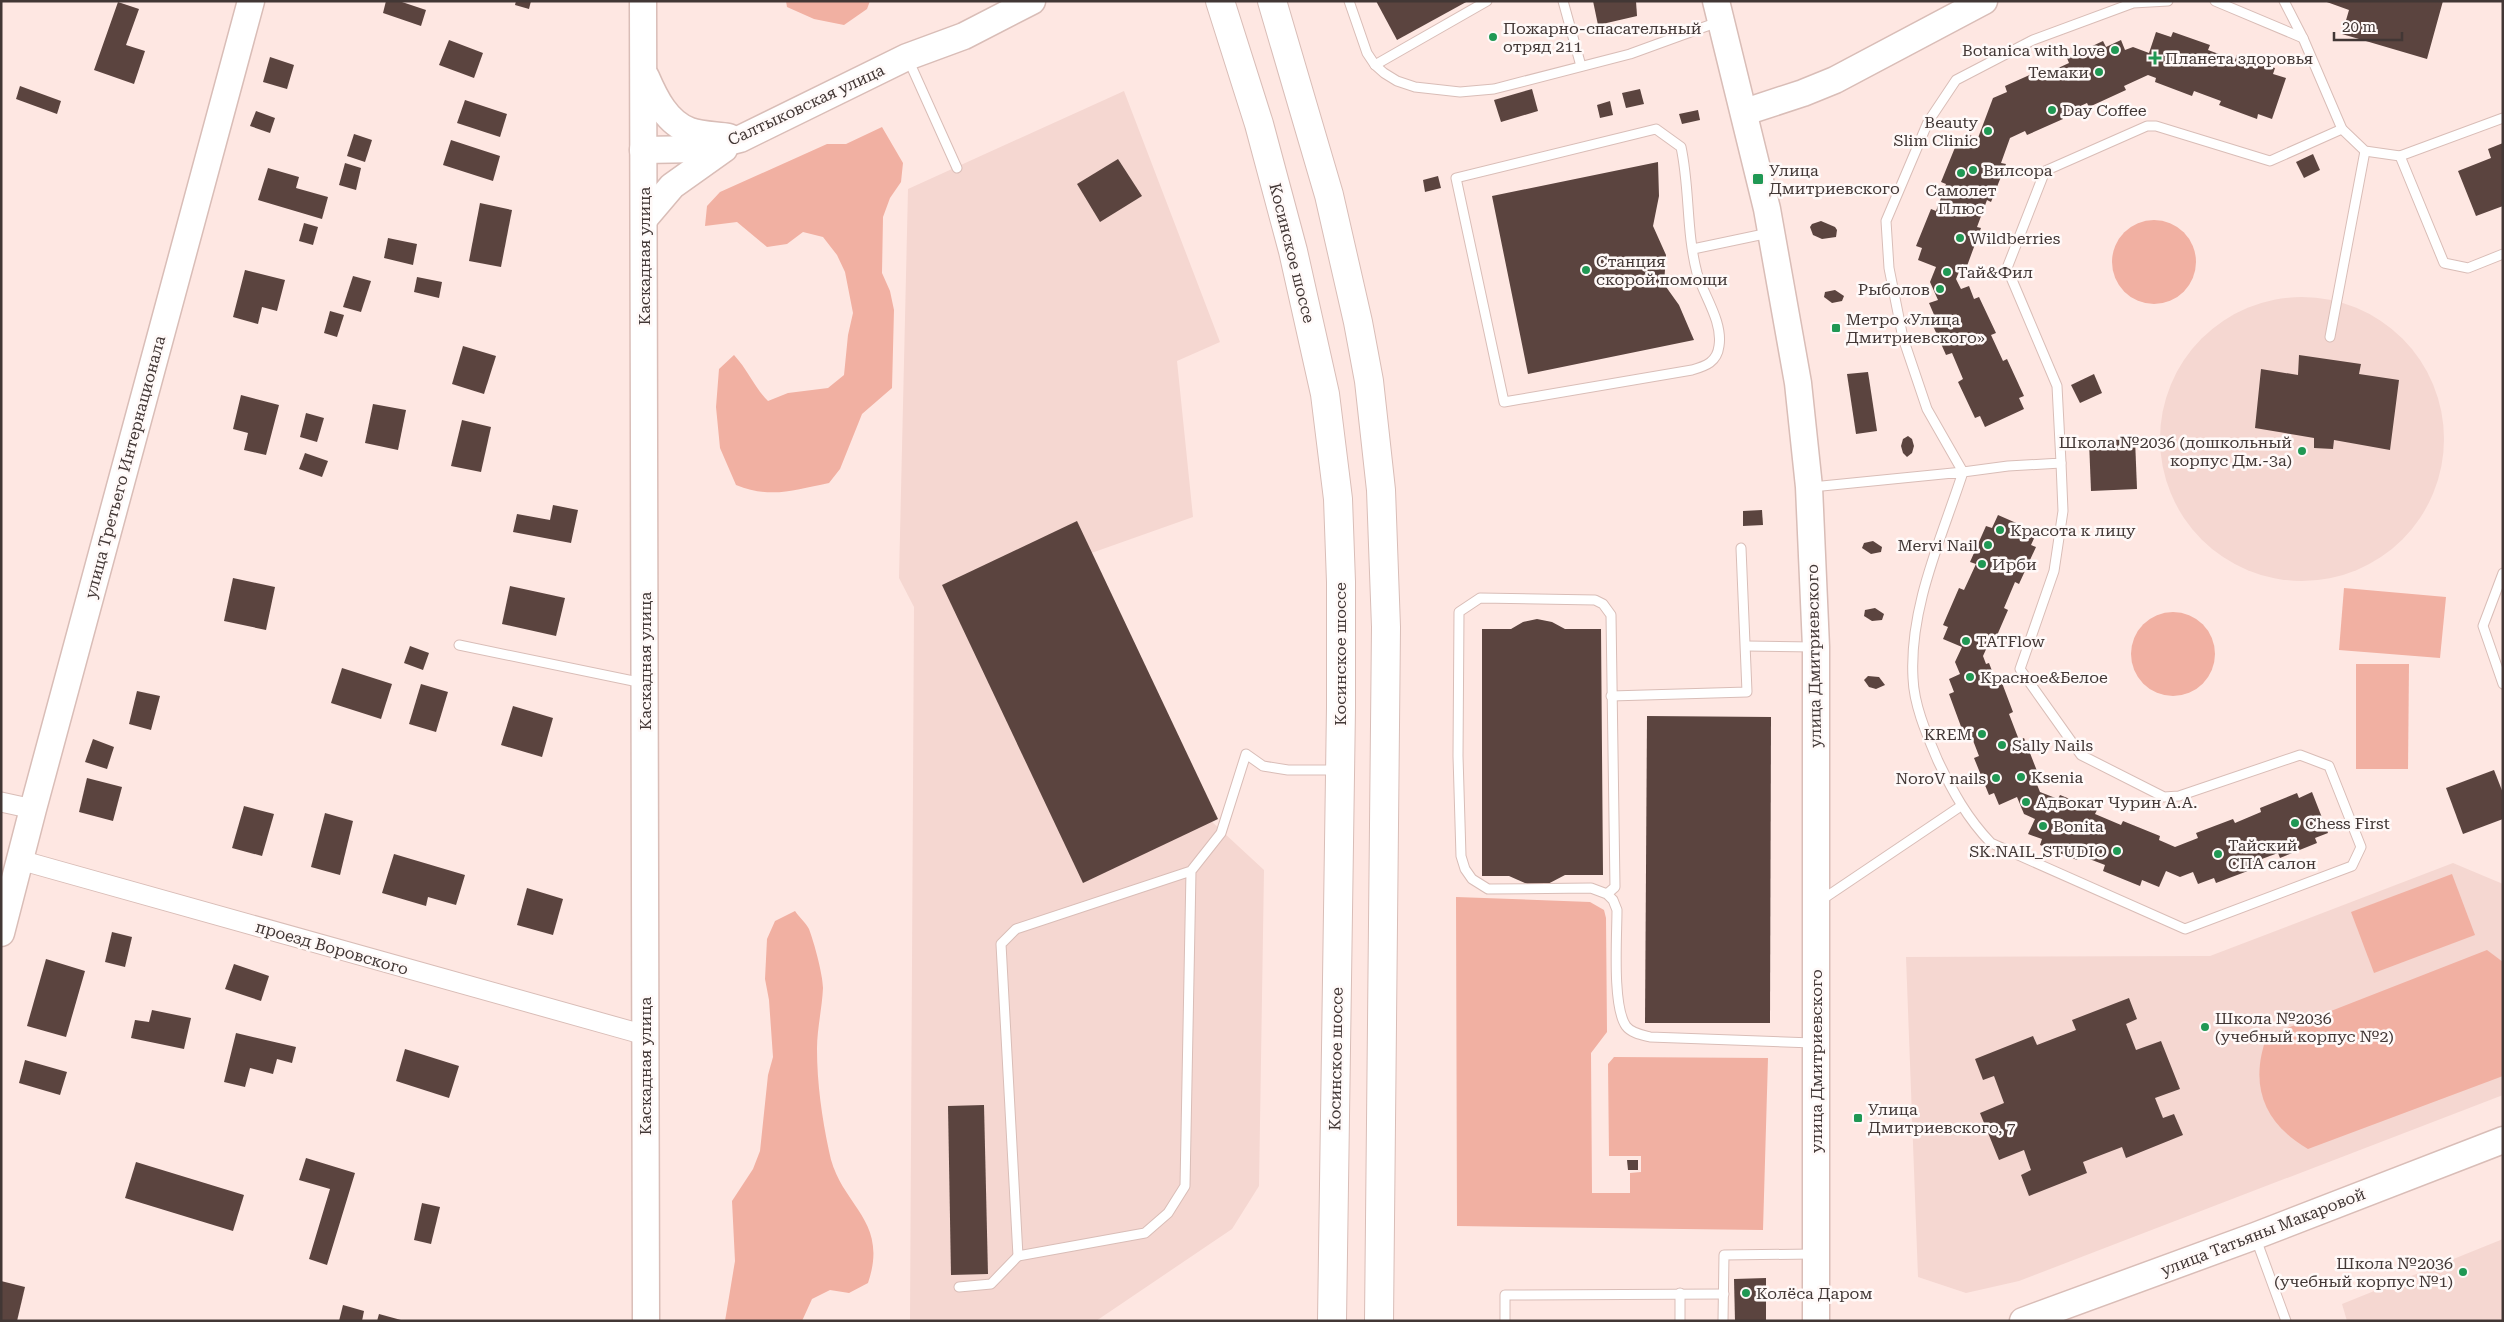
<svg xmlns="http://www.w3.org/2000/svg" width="2504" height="1322" viewBox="0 0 2504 1322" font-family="'Roboto Serif',serif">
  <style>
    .built { fill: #f5d7d1 }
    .green { fill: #f1b0a2 }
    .building { fill: #5b443f }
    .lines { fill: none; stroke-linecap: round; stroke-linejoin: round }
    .lane-casing { stroke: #d9bdb7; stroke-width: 11 }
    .street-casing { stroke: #d9bdb7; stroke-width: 21 }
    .secondary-casing { stroke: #d9bdb7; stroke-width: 29 }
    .highway-casing { stroke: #d9bdb7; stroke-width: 30 }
    .lane { stroke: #fff; stroke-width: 9 }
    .street { stroke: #fff; stroke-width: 19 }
    .secondary { stroke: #fff; stroke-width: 26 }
    .highway { stroke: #fff; stroke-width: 28 }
    .poi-dot { fill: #209854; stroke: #fff9f8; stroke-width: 2 }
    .labels { text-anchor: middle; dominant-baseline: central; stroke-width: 5; stroke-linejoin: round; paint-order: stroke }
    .poi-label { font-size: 16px; fill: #423735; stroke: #fff9f8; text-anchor: start }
    .street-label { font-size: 16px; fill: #423735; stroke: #fff9f8 }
  </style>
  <rect width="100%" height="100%" fill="#fee7e2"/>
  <g class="built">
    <path d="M1124,91L1220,342L1177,361L1193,517L1083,556L1210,820L1264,870L1259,1186L1232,1229L1096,1321H910L914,607L899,578L908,189Z"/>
    <circle cx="2302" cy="439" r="142"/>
    <path d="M2453,863L2503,884V1095L2019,1281L1966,1293L1918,1277L1906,957L2210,956Z"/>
    <path d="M2503,1239V1321H2347L2342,1304Z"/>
  </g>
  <g class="green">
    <path d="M786,1H870L867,9L844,25L814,19L787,7Z"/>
    <path d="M882,127L903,163L901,182L890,198L883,217L882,273L890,291L894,310L892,388L862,414L840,469L829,483C794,490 771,499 736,485L720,448L716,407L719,369L734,355C748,370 754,387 768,401L788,393L828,388L844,375L848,335L853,313L845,272L837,255L823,237L803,232L787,244L767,247L737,222L705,226L707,206L720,192L827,144H846Z"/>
    <circle cx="2154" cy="262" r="42"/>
    <path d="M2344,588L2446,597L2440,658L2339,650Z"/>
    <circle cx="2173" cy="654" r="42"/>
    <path d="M2356,664H2409L2408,769H2356Z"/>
    <path d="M2452,874L2475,935L2374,973L2351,912Z"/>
    <path d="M1456,897L1590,902L1604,910L1606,918L1607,1032L1591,1053L1592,1193H1630V1173L1641,1172V1156H1609L1608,1064L1614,1057L1768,1058L1763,1230L1457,1226Z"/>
    <path d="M795,911C799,917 806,923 809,929C814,942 823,975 823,988C822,1009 817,1029 817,1049C817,1083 822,1118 829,1151C839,1206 890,1218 868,1283L849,1293L830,1290L812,1299L802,1321H725L735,1261L732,1201L753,1169L760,1151L768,1075L773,1057L769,1000L765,979L767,939L775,921Z"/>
    <path d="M2487,950L2503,962V1076L2308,1149C2263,1123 2249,1084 2267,1036Z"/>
  </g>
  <g class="building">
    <path d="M386,1H399L426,10L421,26L383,13Z"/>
    <path d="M516,1H531L529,9L515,5Z"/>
    <path d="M1376,1H1468L1397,40Z"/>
    <path d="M1593,1H1636L1637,16L1598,25Z"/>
    <path d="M2324,1H2443L2427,59L2342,34L2349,10Z"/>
    <path d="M118,2L139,9L126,45L145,51L134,84L94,70Z"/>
    <path d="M2156,32L2171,37L2173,32L2210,45L2208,50L2235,60L2237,55L2275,68L2273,74L2286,78L2272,119L2258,114L2257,119L2219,105L2221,101L2194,91L2192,96L2155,82L2156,78L2148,75L2124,86L2126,90L2089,107L2087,103L2061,115L2063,119L2027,135L2025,131L2010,138L2001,163L2006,164L1991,202L1987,200L1977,227L1981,228L1967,266L1962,264L1956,279L1961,289L1969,286L1974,299L1979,297L1996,333L1991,335L2003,361L2007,359L2024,396L2019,398L2024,409L1985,427L1980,416L1975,418L1958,382L1963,379L1952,353L1946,355L1930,319L1935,317L1929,303L1938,300L1930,282L1936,267L1918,260L1922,248L1916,246L1931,209L1936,211L1946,184L1941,182L1956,145L1961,147L1966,134L1978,138L1993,98L2007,92L2005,86L2041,70L2043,75L2069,63L2067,58L2103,41L2106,47L2121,40L2125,50L2133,47L2149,53Z"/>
    <path d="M449,40L483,53L474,78L439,65Z"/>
    <path d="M270,57L294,65L287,89L263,82Z"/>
    <path d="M20,86L61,101L57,114L16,99Z"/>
    <path d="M1532,89L1538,111L1501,122L1494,100Z"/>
    <path d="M1640,89L1644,104L1626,108L1622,93Z"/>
    <path d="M465,100L507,114L500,137L457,123Z"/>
    <path d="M1610,101L1613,115L1600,118L1597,105Z"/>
    <path d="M1698,110L1700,120L1682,124L1679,114Z"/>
    <path d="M256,111L275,118L270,133L250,126Z"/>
    <path d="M354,134L372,140L365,162L347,156Z"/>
    <path d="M451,140L500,156L493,181L443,165Z"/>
    <path d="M2503,143V206L2476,216L2458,171L2491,158L2488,149Z"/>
    <path d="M2313,154L2320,170L2304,178L2296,162Z"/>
    <path d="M1118,159L1142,196L1100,222L1077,184Z"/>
    <path d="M1658,162L1659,196L1653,226L1666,255L1664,284L1679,305L1694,340L1528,374L1492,196Z"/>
    <path d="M345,163L361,168L356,190L339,185Z"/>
    <path d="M268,168L299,177L296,188L328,197L322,219L258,200Z"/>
    <path d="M1438,176L1441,188L1425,192L1423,180Z"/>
    <path d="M480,203L512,210L501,267L469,261Z"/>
    <path d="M1821,221L1835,227L1837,230L1836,237L1822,239L1813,235L1810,227L1812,224Z"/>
    <path d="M304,223L318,227L313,245L299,241Z"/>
    <path d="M388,238L417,244L413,265L384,258Z"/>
    <path d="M245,270L285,280L277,311L262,307L258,324L233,317Z"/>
    <path d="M353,276L371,281L361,312L343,307Z"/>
    <path d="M417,277L442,282L439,298L414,292Z"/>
    <path d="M1835,290L1844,296L1842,301L1832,303L1824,297L1825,292Z"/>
    <path d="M330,311L344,315L337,337L324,333Z"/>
    <path d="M463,346L496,356L484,394L452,384Z"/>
    <path d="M2299,355L2361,364L2359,374L2399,380L2390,450L2334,440L2333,449L2314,448V438L2255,428L2261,369L2298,375Z"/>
    <path d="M1868,372L1877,431L1856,434L1847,374Z"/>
    <path d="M2094,374L2102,393L2080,403L2071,385Z"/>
    <path d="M241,395L279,405L266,455L244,450L248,433L233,429Z"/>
    <path d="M373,404L406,410L398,450L365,443Z"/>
    <path d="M306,413L324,418L317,442L300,437Z"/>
    <path d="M462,420L491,427L481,472L451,466Z"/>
    <path d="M1908,436L1912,439L1914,446L1912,453L1907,457L1903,453L1901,446L1903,439Z"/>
    <path d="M2135,439L2137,489L2091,491L2089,441Z"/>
    <path d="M305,453L328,461L322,477L299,469Z"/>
    <path d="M553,505L578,510L571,543L513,532L517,514L550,520Z"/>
    <path d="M1762,510L1763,525L1743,526V511Z"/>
    <path d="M1998,515L2037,532L2031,545L2036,547L2019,584L2015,582L2004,608L2008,610L1992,647L1988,645L1983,656L1986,664L1989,663L1994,676L1999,675L2013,712L2009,714L2019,740L2024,738L2039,776L2034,777L2040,792L2058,799L2060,795L2097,810L2095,814L2121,825L2123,821L2160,836L2159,840L2175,847L2198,838L2196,833L2233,819L2235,823L2261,812L2260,808L2297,793L2299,798L2312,792L2328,833L2315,838L2317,843L2280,858L2278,853L2251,863L2253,869L2216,883L2214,878L2198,884L2193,872L2180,877L2166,871L2159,887L2142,880L2140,886L2103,871L2105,865L2079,855L2077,860L2040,845L2042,839L2028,834L2035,819L2024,814L2017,797L1999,805L1994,793L1989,795L1974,758L1979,756L1969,730L1963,732L1949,694L1954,692L1949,679L1960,674L1955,662L1962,647L1943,639L1948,627L1943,625L1959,588L1964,590L1976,564L1970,562L1986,526L1992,528Z"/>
    <path d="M1077,521L1218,819L1083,883L942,585Z"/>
    <path d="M1873,541L1882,547L1881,552L1871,554L1862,548L1864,543Z"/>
    <path d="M233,578L275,587L266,630L224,621Z"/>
    <path d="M510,586L565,598L556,636L502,624Z"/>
    <path d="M1875,608L1884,614L1882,620L1872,621L1864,616L1865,610Z"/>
    <path d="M1537,619L1552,622L1565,629H1601L1603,875H1565L1544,886H1532L1509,876H1482V629H1511L1523,622Z"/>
    <path d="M410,646L429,653L423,670L404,663Z"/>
    <path d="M342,668L392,684L381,719L331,703Z"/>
    <path d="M1868,676L1879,677L1885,685L1876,689L1869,687L1864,680Z"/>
    <path d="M421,684L448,692L436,732L409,724Z"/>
    <path d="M137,691L160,696L151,730L129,724Z"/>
    <path d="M513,706L553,718L542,757L501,745Z"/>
    <path d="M1647,716L1771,717L1770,1023H1645Z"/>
    <path d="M93,739L114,747L107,769L85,762Z"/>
    <path d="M2494,770L2503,793V819L2463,834L2446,788Z"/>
    <path d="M87,778L122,787L113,821L79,812Z"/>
    <path d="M244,806L274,814L262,856L232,848Z"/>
    <path d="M325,813L353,821L340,875L311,867Z"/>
    <path d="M394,854L465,875L456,905L428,897L426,906L382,893Z"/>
    <path d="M527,888L563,899L553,935L517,925Z"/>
    <path d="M112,932L132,937L125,967L105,962Z"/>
    <path d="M46,959L85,971L66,1037L27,1026Z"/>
    <path d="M234,964L269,976L261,1001L225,989Z"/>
    <path d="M2129,998L2137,1019L2126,1024L2136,1050L2161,1041L2180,1089L2155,1098L2163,1118L2174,1114L2183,1135L2126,1158L2122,1147L2083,1162L2087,1173L2029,1196L2021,1175L2031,1170L2024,1150L1999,1160L1980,1113L2004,1103L1994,1076L1983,1080L1975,1059L2033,1036L2037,1045L2076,1030L2072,1020Z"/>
    <path d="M152,1010L191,1018L184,1049L131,1038L135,1020L149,1022Z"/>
    <path d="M236,1033L296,1047L292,1063L277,1059L273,1074L250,1068L245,1087L224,1082Z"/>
    <path d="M405,1049L459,1066L449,1098L396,1081Z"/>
    <path d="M25,1060L67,1072L60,1095L19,1083Z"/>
    <path d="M984,1105L988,1274L951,1275L948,1106Z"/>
    <path d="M306,1158L355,1173L327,1265L309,1259L330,1189L299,1180Z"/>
    <path d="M1627,1160H1638V1170H1628Z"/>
    <path d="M136,1162L244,1195L233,1231L125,1198Z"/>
    <path d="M422,1203L440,1207L431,1244L414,1240Z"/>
    <path d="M1766,1278V1321H1735L1734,1279Z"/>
    <path d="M1,1281L25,1287L17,1321H1Z"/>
    <path d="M343,1305L364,1311L362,1321H339Z"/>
    <path d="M379,1314L401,1320V1321H377Z"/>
  </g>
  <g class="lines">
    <g class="lane-casing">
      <g id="lane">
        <path d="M1349,1L1367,53L1375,65L1384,73L1397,81L1415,87L1460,92L1494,89L1630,54L1718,22"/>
        <path d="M1563,1L1581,66"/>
        <path d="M2168,1L2133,3L2033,40L1956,80L1928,122L1886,221L1889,268L1903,338L1927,409L1963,472L2008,466L2061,463L2057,386L2007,268L2045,171L2147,126H2156L2270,161L2342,129"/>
        <path d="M2215,1L2303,38"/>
        <path d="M2284,1L2303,38L2342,129L2365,151L2400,156L2503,118"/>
        <path d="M908,59L957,168"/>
        <path d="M1375,65L1487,1"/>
        <path d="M1656,129L1681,147C1690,189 1686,231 1697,273C1704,296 1723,322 1719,346C1717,362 1706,366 1692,370L1504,402L1456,178Z"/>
        <path d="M2400,156L2444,263L2468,268L2503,254"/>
        <path d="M1693,249L1769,233"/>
        <path d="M2330,337L2365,151"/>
        <path d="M1812,487L1963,472C1942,537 1909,607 1913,678C1914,706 1927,735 1938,761C1953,792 1967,818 1991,843L2185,929L2352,866L2361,847L2329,766L2300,755L2179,796L2164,797L2081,755L2020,669L2054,571L2063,511L2061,463"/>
        <path d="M2503,573L2483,626L2503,684"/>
        <path d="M459,645L643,683"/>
        <path d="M1747,646L1814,647"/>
        <path d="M1611,696L1747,692L1741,548"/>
        <path d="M1191,871L1016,929L1001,944L1018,1256L1145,1233L1168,1213L1185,1186L1191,871L1221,833L1246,754L1263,766L1288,770H1336"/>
        <path d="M1607,894L1615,887L1611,615L1603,604L1595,600L1480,598L1459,612L1458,756L1461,856L1465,869L1472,879L1488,889L1591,888L1607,894L1613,900L1617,910C1617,936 1612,1006 1626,1026C1631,1033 1642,1035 1650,1037L1813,1043"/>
        <path d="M1820,901L1961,806"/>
        <path d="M2256,1239L2286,1321"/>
        <path d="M959,1287L991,1284L1018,1256"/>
        <path d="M1680,1293V1321"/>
        <path d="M1505,1321V1295L1724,1294"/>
        <path d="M1723,1321L1724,1255L1813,1254"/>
      </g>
    </g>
    <g class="street-casing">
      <g id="street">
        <path d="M1,802L33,809"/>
        <path d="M20,860L645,1035"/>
      </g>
    </g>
    <g class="secondary-casing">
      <g id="secondary">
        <path d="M643,1L646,1321"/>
        <path d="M1716,1L1767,209L1798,383L1809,487L1816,647V1321"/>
        <path d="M646,77C655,98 667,123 690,131C701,135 716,135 729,137"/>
        <path d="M1745,112L1803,93L1835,80L1984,1"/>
        <path d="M643,150L701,149L740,139L907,57L964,36L1032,1"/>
        <path d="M644,219L672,186L724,149"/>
        <path d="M1,933L33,809L251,1"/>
        <path d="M2023,1321L2255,1236L2503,1140"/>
      </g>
    </g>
    <g class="highway-casing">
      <g id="highway">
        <path d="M1220,1L1259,124L1293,251L1325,394L1338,499L1341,582V707L1332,1321"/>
        <path d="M1272,1L1329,195L1358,322L1369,381L1381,490L1386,627L1379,1321"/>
      </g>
    </g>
    <use href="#lane" class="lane"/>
    <use href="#street" class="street"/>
    <use href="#secondary" class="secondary"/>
    <use href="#highway" class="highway"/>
  </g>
  <g class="poi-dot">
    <circle cx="1493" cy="37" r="5"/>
    <circle cx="2115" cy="50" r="5"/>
    <path d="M2152.5 50.5h5v5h5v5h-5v5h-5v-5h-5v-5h5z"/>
    <circle cx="2099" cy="72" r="5"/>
    <circle cx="2052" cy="110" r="5"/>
    <circle cx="1988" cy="131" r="5"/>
    <circle cx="1973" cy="170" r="5"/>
    <circle cx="1961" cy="173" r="5"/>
    <rect x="1752" y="173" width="12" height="12" rx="2.5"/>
    <circle cx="1960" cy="238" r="5"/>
    <circle cx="1586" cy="270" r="5"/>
    <circle cx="1947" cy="272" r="5"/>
    <circle cx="1940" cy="289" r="5"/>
    <rect x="1831" y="323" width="10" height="10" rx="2.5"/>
    <circle cx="2302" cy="451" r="5"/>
    <circle cx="2000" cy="530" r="5"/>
    <circle cx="1988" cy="545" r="5"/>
    <circle cx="1982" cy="564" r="5"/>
    <circle cx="1966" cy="641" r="5"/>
    <circle cx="1970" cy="677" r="5"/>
    <circle cx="1982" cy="734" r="5"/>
    <circle cx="2002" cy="745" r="5"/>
    <circle cx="2021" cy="777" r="5"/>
    <circle cx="1996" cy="778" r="5"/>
    <circle cx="2026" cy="802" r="5"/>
    <circle cx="2295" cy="823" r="5"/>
    <circle cx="2043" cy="826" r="5"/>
    <circle cx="2117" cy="851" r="5"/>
    <circle cx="2218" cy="854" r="5"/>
    <circle cx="2205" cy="1027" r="5"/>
    <rect x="1853" y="1113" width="10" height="10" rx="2.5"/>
    <circle cx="2463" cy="1272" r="5"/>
    <circle cx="1746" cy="1293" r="5"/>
  </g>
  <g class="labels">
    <g class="poi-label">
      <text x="1503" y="28">Пожарно-спасательный<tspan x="1503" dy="18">отряд 211</tspan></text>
      <text x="2105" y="50" text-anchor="end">Botanica with love</text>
      <text x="2165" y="58">Планета здоровья</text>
      <text x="2089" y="72" text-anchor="end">Темаки</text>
      <text x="2062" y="110">Day Coffee</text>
      <text x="1978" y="122" text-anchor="end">Beauty<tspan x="1978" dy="18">Slim Clinic</tspan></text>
      <text x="1769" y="170">Улица<tspan x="1769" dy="18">Дмитриевского</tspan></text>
      <text x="1983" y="170">Вилсора</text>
      <text x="1961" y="190" text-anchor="middle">Самолет<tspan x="1961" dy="18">Плюс</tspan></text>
      <text x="1970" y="238">Wildberries</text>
      <text x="1596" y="261">Станция<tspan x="1596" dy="18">скорой помощи</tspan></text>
      <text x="1957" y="272">Тай&amp;Фил</text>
      <text x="1930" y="289" text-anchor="end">Рыболов</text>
      <text x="1846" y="319">Метро «Улица<tspan x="1846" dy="18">Дмитриевского»</tspan></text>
      <text x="2292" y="442" text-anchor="end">Школа №2036 (дошкольный<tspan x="2292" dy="18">корпус Дм.-3а)</tspan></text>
      <text x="2010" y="530">Красота к лицу</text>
      <text x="1978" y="545" text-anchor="end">Mervi Nail</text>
      <text x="1992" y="564">Ирби</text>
      <text x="1976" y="641">TATFlow</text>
      <text x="1980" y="677">Красное&amp;Белое</text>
      <text x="1972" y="734" text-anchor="end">KREM</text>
      <text x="2012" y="745">Sally Nails</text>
      <text x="2031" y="777">Ksenia</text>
      <text x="1986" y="778" text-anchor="end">NoroV nails</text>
      <text x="2036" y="802">Адвокат Чурин А.А.</text>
      <text x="2305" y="823">Chess First</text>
      <text x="2053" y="826">Bonita</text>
      <text x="2228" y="845">Тайский<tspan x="2228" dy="18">СПА салон</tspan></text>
      <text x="2107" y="851" text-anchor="end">SK.NAIL_STUDIO</text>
      <text x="2215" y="1018">Школа №2036<tspan x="2215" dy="18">(учебный корпус №2)</tspan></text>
      <text x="1868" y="1109">Улица<tspan x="1868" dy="18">Дмитриевского, 7</tspan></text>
      <text x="2453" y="1263" text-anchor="end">Школа №2036<tspan x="2453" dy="18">(учебный корпус №1)</tspan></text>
      <text x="1756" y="1293">Колёса Даром</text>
    </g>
    <g class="street-label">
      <text transform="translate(806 105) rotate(-25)">Салтыковская улица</text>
      <text transform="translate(1292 253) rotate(76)">Косинское шоссе</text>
      <text transform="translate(644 256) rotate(-90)">Каскадная улица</text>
      <text transform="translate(125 467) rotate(-75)">улица Третьего Интернационала</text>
      <text transform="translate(1340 654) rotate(-90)">Косинское шоссе</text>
      <text transform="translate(1814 656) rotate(-91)">улица Дмитриевского</text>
      <text transform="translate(645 661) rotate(-90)">Каскадная улица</text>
      <text transform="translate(332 948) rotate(16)">проезд Воровского</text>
      <text transform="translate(1336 1059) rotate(-89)">Косинское шоссе</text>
      <text transform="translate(1816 1061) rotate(-90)">улица Дмитриевского</text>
      <text transform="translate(645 1066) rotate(-90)">Каскадная улица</text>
      <text transform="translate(2263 1232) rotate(-21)">улица Татьяны Макаровой</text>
    </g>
  </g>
  <rect width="2504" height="1322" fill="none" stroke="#423735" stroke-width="5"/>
  <path d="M2334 32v8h68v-8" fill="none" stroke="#423735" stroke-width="2.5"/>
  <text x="2342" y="32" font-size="15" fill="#423735" stroke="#fff9f8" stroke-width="4" paint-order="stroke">20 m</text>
</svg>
